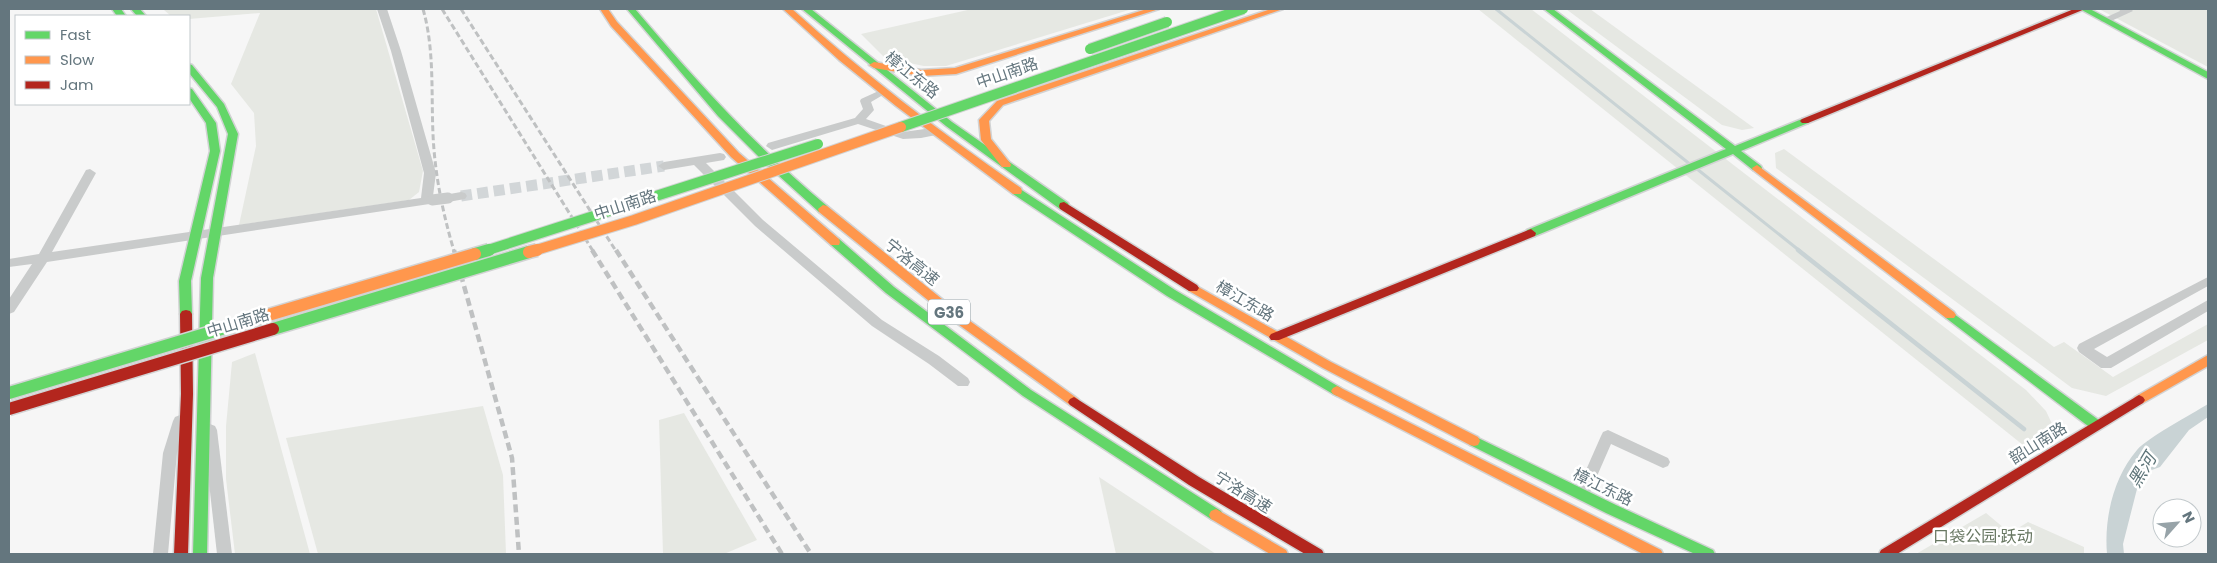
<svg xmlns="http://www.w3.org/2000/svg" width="2217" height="563" viewBox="0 0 2217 563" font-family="Poppins,'Noto Sans SC',sans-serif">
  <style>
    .green { fill: #e6e8e3 }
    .water { fill: #c9d3d5 }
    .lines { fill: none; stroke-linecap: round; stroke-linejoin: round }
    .stream-far1 { stroke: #c9d3d5; stroke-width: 3 }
    .stream { stroke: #c9d3d5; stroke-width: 4.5 }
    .street-tunnel { stroke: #d2d6d8; stroke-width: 11; stroke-dasharray: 11 5.5; stroke-linecap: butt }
    .fast-casing { stroke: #d2d3d4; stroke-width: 3 }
    .slow-casing { stroke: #d2d3d4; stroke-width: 3 }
    .jam-casing { stroke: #d2d3d4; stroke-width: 3 }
    .street { fill: #c9cbcb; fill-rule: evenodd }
    .fast { fill: #63d668; fill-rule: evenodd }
    .slow { fill: #ff974d; fill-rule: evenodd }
    .jam { fill: #b3261e; fill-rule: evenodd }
    .rail-far1 { stroke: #bfc1c2; stroke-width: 3; stroke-dasharray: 6 3; stroke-linecap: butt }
    .rail { stroke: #bfc1c2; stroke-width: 4.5; stroke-dasharray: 8 4.5; stroke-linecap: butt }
    .fast-bridge-far1-casing { stroke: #d2d3d4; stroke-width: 12; stroke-linecap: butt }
    .fast-bridge-casing { stroke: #d2d3d4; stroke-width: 15; stroke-linecap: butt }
    .slow-bridge-far1-casing { stroke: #d2d3d4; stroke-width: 12; stroke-linecap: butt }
    .slow-bridge-casing { stroke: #d2d3d4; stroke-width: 15; stroke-linecap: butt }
    .jam-bridge-casing { stroke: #d2d3d4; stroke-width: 15; stroke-linecap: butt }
    .street-bridge { stroke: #c9cbcb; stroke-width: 11 }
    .fast-bridge-far1 { stroke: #63d668; stroke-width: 10 }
    .fast-bridge { stroke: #63d668; stroke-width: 12 }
    .slow-bridge-far1 { stroke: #ff974d; stroke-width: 10 }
    .slow-bridge { stroke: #ff974d; stroke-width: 12 }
    .jam-bridge { stroke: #b3261e; stroke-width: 12 }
    .labels { text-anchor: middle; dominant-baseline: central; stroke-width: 5; stroke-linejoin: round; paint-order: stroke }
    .shield { fill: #fff; stroke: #929fa5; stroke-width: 1 }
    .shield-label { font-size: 15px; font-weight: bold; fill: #64767e }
    .street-label { font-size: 16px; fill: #64767e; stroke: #fff }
    .park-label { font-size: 16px; fill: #687762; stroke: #fff }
    .water-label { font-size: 18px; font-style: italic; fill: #5e7579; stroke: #fff }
  </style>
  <rect width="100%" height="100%" fill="#f6f6f6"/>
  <g class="green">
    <path d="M165,9H376L423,171L419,192L409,200L239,225L256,146L254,113L231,84L260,13L189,19V16H171L164,10Z"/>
    <path d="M972,9H1132L946,66H924L885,58L861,34Z"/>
    <path d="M1478,9H1531L2026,390L2046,411L2053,426L2023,445Z"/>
    <path d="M1566,9H1590L1754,128L1742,130L1722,125Z"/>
    <path d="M2099,9H2208V67Z"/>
    <path d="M1784,149L2054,347L2064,342L2113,377L2208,324V340L2106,396L2072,388L1776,168L1775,153Z"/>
    <path d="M255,353L310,554H235L226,479V426L232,362Z"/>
    <path d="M483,406L503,475L506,554H318L286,438Z"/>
    <path d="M684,413L757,540L724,554H663L659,420Z"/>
    <path d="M1099,477L1216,554H1116Z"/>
    <path d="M1986,513L2010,533L2028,522L2084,547V554H1916Z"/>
  </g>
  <path class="water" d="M2208,404V417L2189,430L2160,467L2149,471L2138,485L2123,544L2124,554H2107C2104,519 2113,478 2137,450C2147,438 2192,414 2208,404Z"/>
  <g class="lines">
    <g class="stream-far1">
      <path d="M1496,9L1691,165"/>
      <path d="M1697,169L1800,251"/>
    </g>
    <path class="stream" d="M1798,250L2024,429"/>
    <path class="street-tunnel" d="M461,196L664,166"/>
    <g class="fast-casing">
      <g id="fast">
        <path d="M112,9H121L126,16H117Z"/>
        <path d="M131,9H140L146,16H137Z"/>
        <path d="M627,9H635C695,80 756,147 827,206L828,209L827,212H819L767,165L718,116Z"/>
        <path d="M802,9H811L952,122L1068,203L1069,206L1068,209H1060L946,126Z"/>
        <path d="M1544,9H1553L1735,146L1802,119H1808L1810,121L1808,123L1741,151L1761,166L1762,168L1761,170H1753L1733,154L1535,236H1527L1526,233L1527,230L1726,149Z"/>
        <path d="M2080,9H2090L2208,72V79Z"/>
        <path d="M189,64L192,65L224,104L238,134L213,278L207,554H193L201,278L228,134L217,107L189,73Z"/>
        <path d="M189,88L192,89L216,123L220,151L191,281L192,314L190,317H182L180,314L179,281L210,151L206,123L189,98Z"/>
        <path d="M1017,187L1175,290L1341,388L1343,391L1341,394L1337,396L1333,394L1167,296L1013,194L1012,191Z"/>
        <path d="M835,238L839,239L894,287L1031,390L1221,511L1223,515L1221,519L1216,521L1211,519L1023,396L886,293L831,245L830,242Z"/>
        <path d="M1950,311L2100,421L2102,425L2100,429L2096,430L2092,429L1946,318L1944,315L1946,312Z"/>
        <path d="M1474,436L1616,505L1713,550L1715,554H1695L1606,513L1470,445L1468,441L1470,437Z"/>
      </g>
    </g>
    <g class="slow-casing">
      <g id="slow">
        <path d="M600,9H608L617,22L739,153L839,239L840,242L839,245H831L731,157L611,26Z"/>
        <path d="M783,9H792C864,74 941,133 1021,188L1022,191L1021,194H1013L896,106L839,60Z"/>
        <path d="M1147,9H1159L956,74L921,76L874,68L869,65L874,62L921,70L955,68Z"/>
        <path d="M1271,9H1283L1003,105L989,121L991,139L1010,163L1011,165L1010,167H1002L981,140L979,120L997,101Z"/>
        <path d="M1757,165L1954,312L1956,315L1954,318H1946L1753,170L1752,168Z"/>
        <path d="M823,205L827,206L963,316L1078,399L1080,402L1078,405L1074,407L1070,405L955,322L819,212L818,209Z"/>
        <path d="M1193,284L1331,362L1478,437L1480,441L1478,445L1474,446L1470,445L1323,368L1189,291L1187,288Z"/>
        <path d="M2208,355V366L2143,403L2139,405L2135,403L2133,400L2135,397Z"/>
        <path d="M1337,386L1661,550L1663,554H1643L1333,394L1331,391L1333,388Z"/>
        <path d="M1216,509L1286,550L1288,554H1270L1211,519L1209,515L1211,511Z"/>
      </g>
    </g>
    <g class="jam-casing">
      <g id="jam">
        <path d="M2074,9H2085L1808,123H1802L1800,121L1802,119Z"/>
        <path d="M1064,202L1197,285L1199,288L1197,291H1189L1060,209L1059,206L1060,203Z"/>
        <path d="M1531,229L1536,233L1535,236L1279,340H1271L1269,337L1271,334Z"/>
        <path d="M186,310L190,311L192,314L193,394L188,554H174L181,394L180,314L182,311Z"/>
        <path d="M2139,395L2143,397L2145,400L2143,403L1897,554H1879L1881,550Z"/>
        <path d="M1074,397L1199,477L1322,550L1324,554H1305L1189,485L1070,405L1068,402L1070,399Z"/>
      </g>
    </g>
    <g class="street">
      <path d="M377,9H387L401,51L436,173L433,196L438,200L436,203L47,262L14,312L9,314V299L32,264L9,267V259L39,254L86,170L90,169L96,173L52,252L421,198L424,173L391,51Z"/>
      <path d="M2119,9H2131L2133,11L2109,22H2101L2100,20L2120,11Z"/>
      <path d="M883,89L888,92L871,102L874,110L866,119L903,132L932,128L936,129L938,132L936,135L921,138L903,139L858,124L772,150L766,146L768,143L855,118L863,109L860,101L861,99Z"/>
      <path d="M720,153L724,154L726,157L724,160L706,163L763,220L882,320L939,356L968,378L970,382L968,386H958L929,364L872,326L755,226L694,165L664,170L658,166L664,162Z"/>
      <path d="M461,192L465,193L467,196L465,199L448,202L442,198L444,195Z"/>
      <path d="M2208,277V286L2094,349L2107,357L2208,300V311L2111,368H2101L2079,352L2077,348L2079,344Z"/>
      <path d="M180,415L185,417L187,421L177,453L168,554H153L163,453L173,421L175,417Z"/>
      <path d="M210,424L215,426L217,430L232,554H217L203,430L205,426Z"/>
      <path d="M1608,430L1668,458L1670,462L1668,466L1663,468L1611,444L1587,499L1582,501L1577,499L1575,495L1601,436L1603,432Z"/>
    </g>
    <use href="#fast" class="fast"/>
    <use href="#slow" class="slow"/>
    <use href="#jam" class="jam"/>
    <g class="rail-far1">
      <path d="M423,9C436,54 430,103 434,150C437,185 444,217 454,251"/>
      <path d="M442,9L593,251"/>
      <path d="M461,9L616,251"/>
    </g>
    <g class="rail">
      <path d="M454,250L512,458L519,554"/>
      <path d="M592,250L782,554"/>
      <path d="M616,250L811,554"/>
    </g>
    <g class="fast-bridge-far1-casing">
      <g id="fast-bridge-far1">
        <path d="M1090,49L1167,22"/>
        <path d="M901,127L1243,9"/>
        <path d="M485,251L818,144"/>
      </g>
    </g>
    <g class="fast-bridge-casing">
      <g id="fast-bridge">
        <path d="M475,254L489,250"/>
        <path d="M273,329L529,252"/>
        <path d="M9,393L248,321"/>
      </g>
    </g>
    <g class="slow-bridge-far1-casing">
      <path id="slow-bridge-far1" d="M533,251L634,220L901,127"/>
    </g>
    <g class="slow-bridge-casing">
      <g id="slow-bridge">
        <path d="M529,252L537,250"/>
        <path d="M248,321L475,254"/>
      </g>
    </g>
    <g class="jam-bridge-casing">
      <path id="jam-bridge" d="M9,409L273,329"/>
    </g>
    <path class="street-bridge" d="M432,200L448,198"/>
    <use href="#fast-bridge-far1" class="fast-bridge-far1"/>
    <use href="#fast-bridge" class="fast-bridge"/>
    <use href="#slow-bridge-far1" class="slow-bridge-far1"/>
    <use href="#slow-bridge" class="slow-bridge"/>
    <use href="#jam-bridge" class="jam-bridge"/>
  </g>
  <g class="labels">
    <rect class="shield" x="928" y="299.5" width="42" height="25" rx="4"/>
    <g class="shield-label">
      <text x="949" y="312">G36</text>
    </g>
    <g class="street-label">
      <text transform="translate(1007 73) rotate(-19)">中山南路</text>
      <text transform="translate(912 75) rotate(39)">樟江东路</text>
      <text transform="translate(625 205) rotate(-18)">中山南路</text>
      <text transform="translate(912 262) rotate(39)">宁洛高速</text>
      <text transform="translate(1245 301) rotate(30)">樟江东路</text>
      <text transform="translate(238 323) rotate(-17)">中山南路</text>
      <text transform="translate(2038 443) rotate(-32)">韶山南路</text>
      <text transform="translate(1603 487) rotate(26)">樟江东路</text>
      <text transform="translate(1243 492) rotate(32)">宁洛高速</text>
    </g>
    <g class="park-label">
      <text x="1983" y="536">口袋公园·跃动</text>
    </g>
    <g class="water-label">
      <text transform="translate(2142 470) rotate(-59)">黑河</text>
    </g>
  </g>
  <rect width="2217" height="563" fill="none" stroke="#64767e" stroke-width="20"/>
  <rect x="15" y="15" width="175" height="90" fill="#ffffff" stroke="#c1c8cb"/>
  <rect x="25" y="31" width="25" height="8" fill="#63d668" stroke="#c1c8cb"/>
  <text x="60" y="40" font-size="15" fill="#64767e">Fast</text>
  <rect x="25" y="56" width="25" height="8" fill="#ff974d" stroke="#c1c8cb"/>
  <text x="60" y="65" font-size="15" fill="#64767e">Slow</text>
  <rect x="25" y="81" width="25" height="8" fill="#b3261e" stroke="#c1c8cb"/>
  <text x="60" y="90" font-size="15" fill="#64767e">Jam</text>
  <g transform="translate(2177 523) rotate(63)"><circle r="24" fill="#ffffff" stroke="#c1c8cb"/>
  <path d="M0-4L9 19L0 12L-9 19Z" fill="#97a3a8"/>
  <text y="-8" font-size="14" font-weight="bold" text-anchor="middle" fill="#64767e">N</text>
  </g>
</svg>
